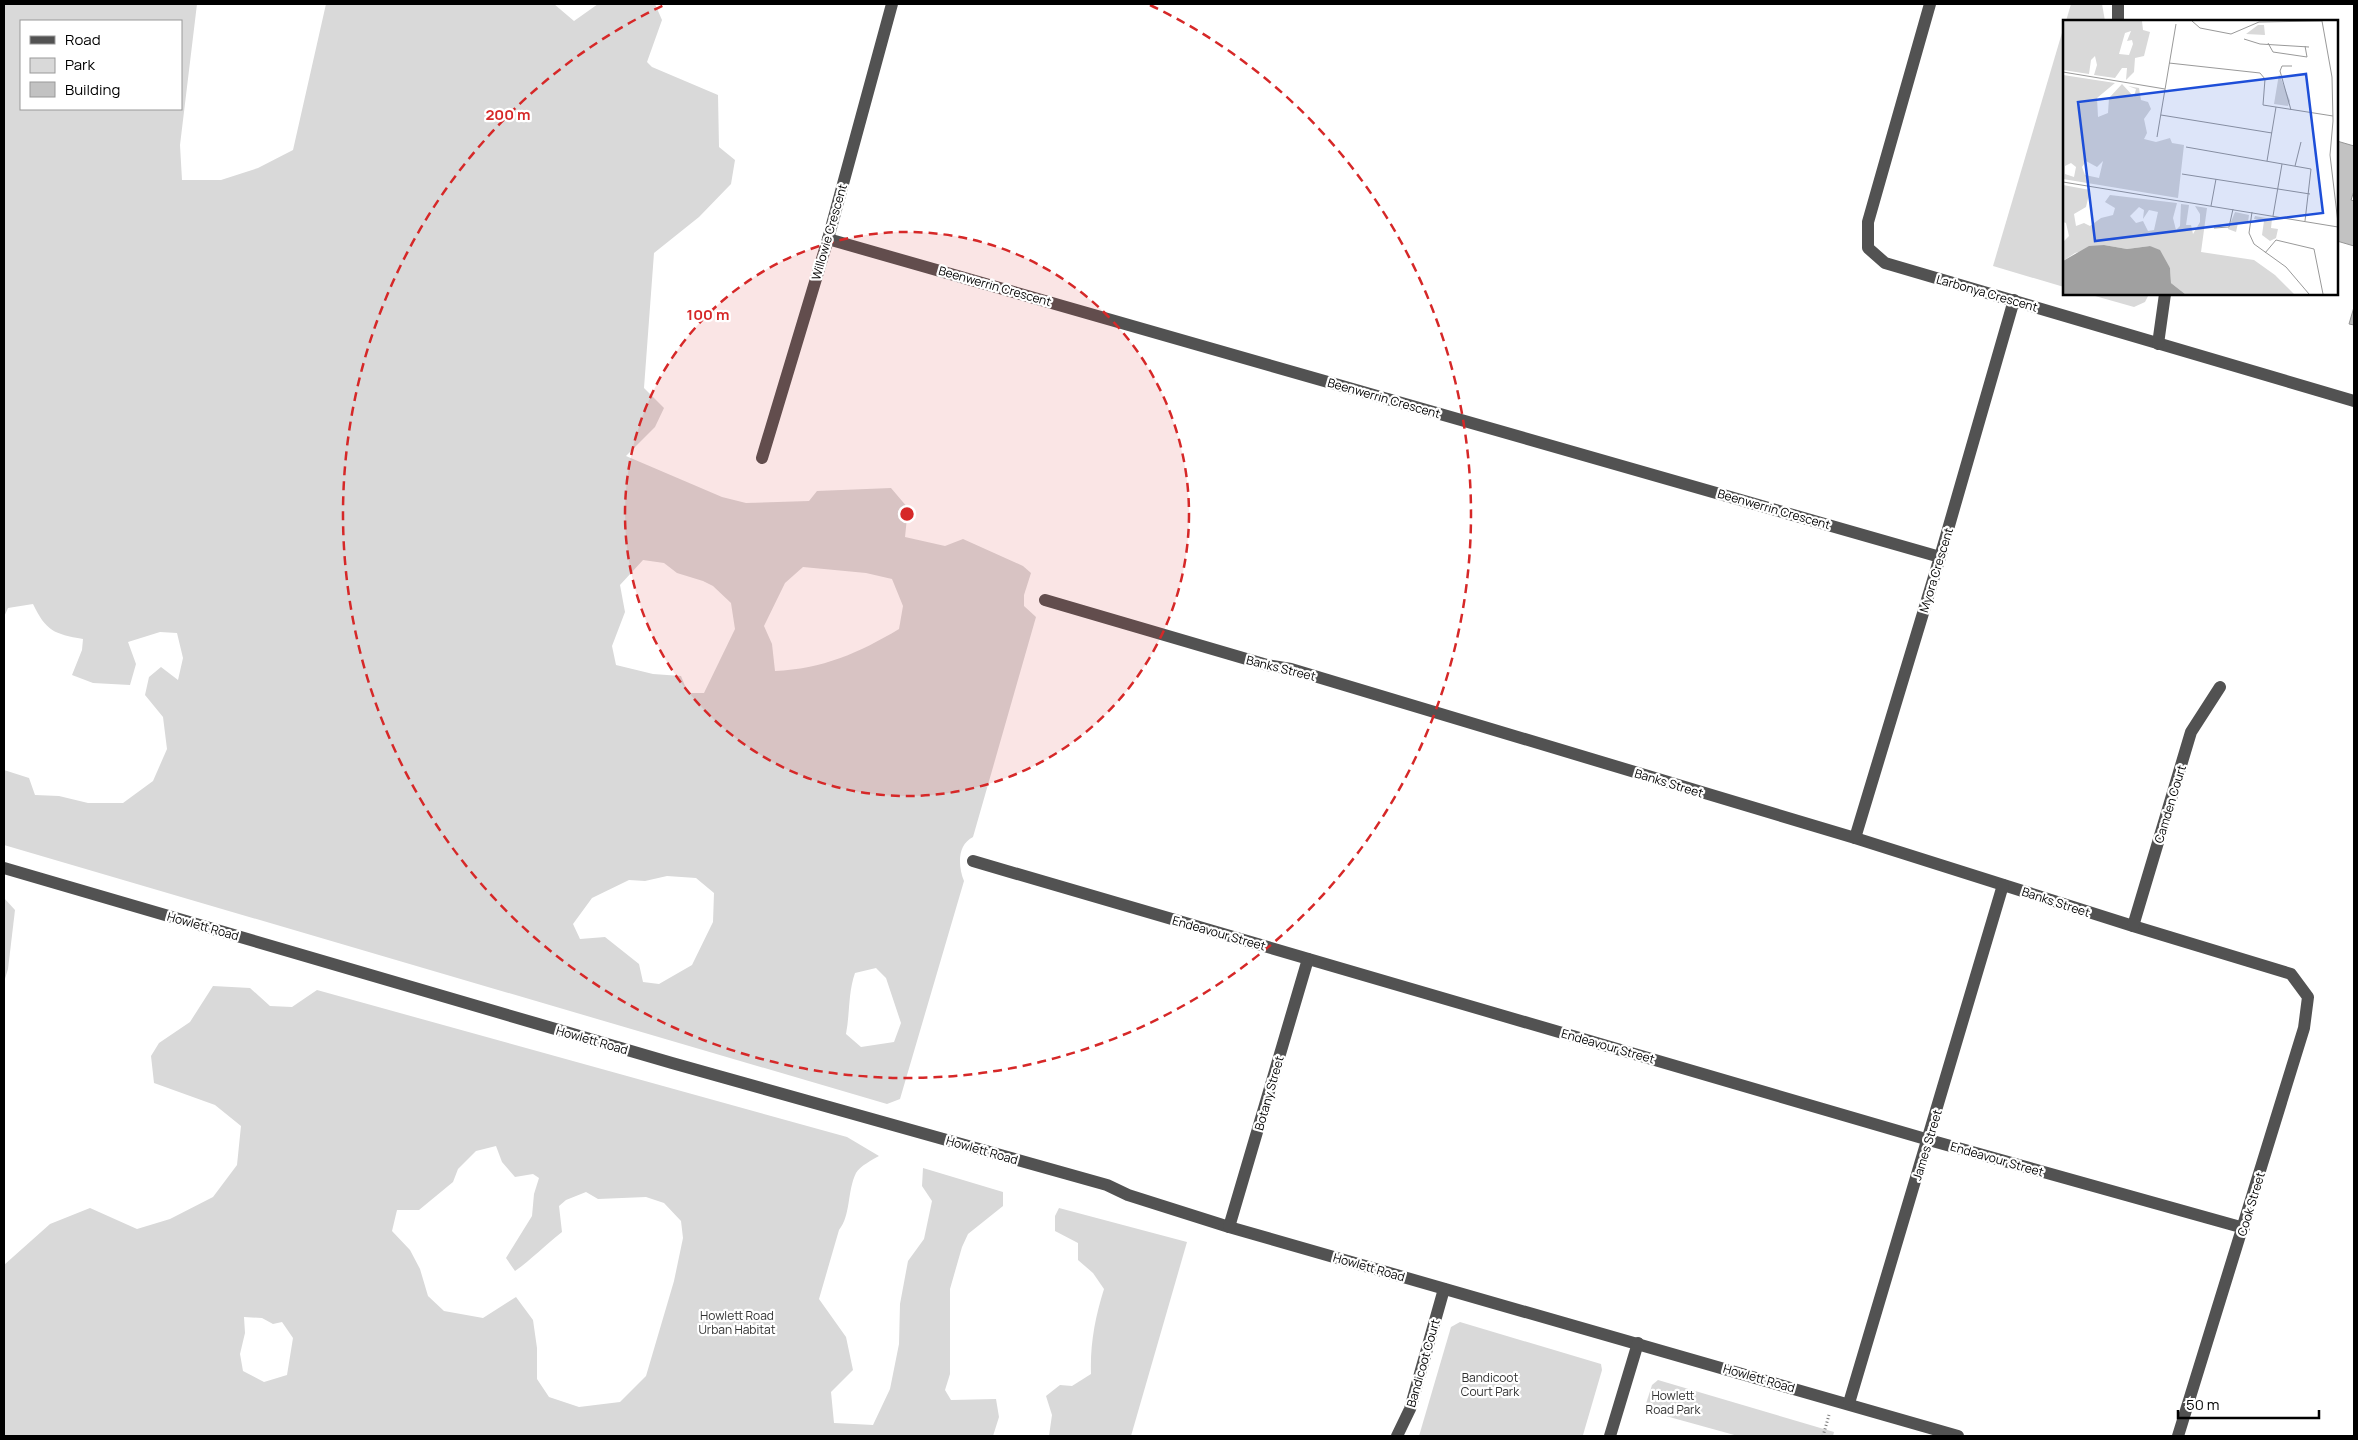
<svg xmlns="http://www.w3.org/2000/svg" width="2358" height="1440" viewBox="0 0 2358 1440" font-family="Manrope,sans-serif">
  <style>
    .green { fill: #d9d9d9; fill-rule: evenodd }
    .building { fill: #c2c2c2; stroke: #969696 }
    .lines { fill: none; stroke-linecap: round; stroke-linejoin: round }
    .path { stroke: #747474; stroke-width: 3; stroke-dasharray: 1 2.5; stroke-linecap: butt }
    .minor { stroke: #525252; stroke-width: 12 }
    .ring { fill: none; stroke: #d62828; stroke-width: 2.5; stroke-dasharray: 9 6 }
    .labels { text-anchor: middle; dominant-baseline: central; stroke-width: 4.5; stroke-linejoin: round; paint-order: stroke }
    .street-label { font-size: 12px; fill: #000; stroke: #fff }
    .park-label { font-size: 12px; fill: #303030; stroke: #fff }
    .inset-road { fill: none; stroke: #999; stroke-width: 1 }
    .view { fill: #1d4ed8; fill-opacity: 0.15; stroke: #1d4ed8; stroke-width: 2.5 }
    .inset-edge { fill: none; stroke: #000; stroke-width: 2.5 }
    .centre { fill: #d62828; stroke: #fff; stroke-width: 2.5 }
    .ring-label { font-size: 15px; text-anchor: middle; font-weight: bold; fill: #d62828; stroke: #fff; stroke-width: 4.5; stroke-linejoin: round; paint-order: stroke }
  </style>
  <rect width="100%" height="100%" fill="#fff"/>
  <g class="green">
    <path d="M4,4H197L180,145L182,180H221L258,168L293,150L326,4H554L574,21L598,4H655L662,20L647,62L652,67L718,95L719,147L735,160L731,184L699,217L654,253L644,388L664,408L655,427L626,456L722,497L746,503L809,501L817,491L891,488L908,508L905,537L945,546L963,539L1023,566L1031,573L1024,595V606L1036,617L973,837C957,845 958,866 964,881L900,1099L887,1104L4,845V770L29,778L35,795L59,796L88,803H123L153,781L167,749L163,717L145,695L149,677L161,667L178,680L183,658L177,633L160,632L128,642L136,664L130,685L93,683L72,675L82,650L83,639C54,634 46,631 33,604L8,608L4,617ZM21,21H181V109H21ZM643,560L664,563L677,573L703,581L713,586L731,603L735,629L704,693H688L681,676L653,674L616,665L612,646L625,612L620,585ZM803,567L866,573L892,579L903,606L899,629C859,653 822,669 775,671L772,644L764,626L785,583ZM667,876L696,878L714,893L713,922L692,965L659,984L643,982L639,964L605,937L580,939L573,924L592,898L629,880L645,881ZM876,968L886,978L901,1023L894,1042L861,1047L846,1034C850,1013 848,993 855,973Z"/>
    <path d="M2071,4H2102L2105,21H2066Z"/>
    <path d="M2064,26V287L1993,266Z"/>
    <path d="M2088,294H2149L2145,302L2134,307Z"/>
    <path d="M4,898L15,910L8,969L4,982Z"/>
    <path d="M213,986L250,988L270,1006L292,1007L317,990L847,1137L879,1156C872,1160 860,1166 856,1173C847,1191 851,1215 839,1230L819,1299L846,1337L853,1370L831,1392L834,1423L873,1425L890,1389L899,1344L900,1304L908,1261L924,1239L932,1201L922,1186L923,1168L1003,1192V1206L968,1234L962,1247L950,1289V1374L945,1390L951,1400L996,1399L999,1417L993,1436H4V1265L50,1224L90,1208L137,1229L170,1219L213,1197L237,1165L241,1126L215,1105L154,1083L151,1056L159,1043L190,1022ZM496,1146L502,1162L515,1177L533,1174L539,1178L534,1194L532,1216L506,1258L515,1271C532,1259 545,1245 562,1232L559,1206L566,1200L586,1192L598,1199L646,1197L664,1203L681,1221L683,1238L674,1281L646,1376L620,1402L579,1407L549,1397L537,1379V1348L533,1320L516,1297L483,1318L444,1311L428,1296L420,1269L410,1250L392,1231L397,1210H419L453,1182L458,1169L476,1151ZM244,1317L262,1318L273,1324L282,1322L293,1338L287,1375L264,1382L243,1371L240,1354L245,1333Z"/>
    <path d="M1059,1208L1187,1242L1131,1436H1049L1052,1415L1046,1396L1060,1385L1072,1386L1091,1374C1090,1344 1095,1318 1104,1289L1093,1273L1078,1260V1243L1055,1231V1216Z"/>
    <path d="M1460,1322L1601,1364L1602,1370L1583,1435L1419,1436L1451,1327Z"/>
    <path d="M1658,1380L1834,1432L1833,1436H1738L1644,1410L1652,1385Z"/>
  </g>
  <g class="building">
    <path d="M2337,141L2354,146V191L2351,200L2354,201V246L2337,241Z"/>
    <path d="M2354,307V325L2349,324Z"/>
  </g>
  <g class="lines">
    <path class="path" d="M1823,1436L1829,1415"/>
    <g class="minor">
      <path d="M1930,4L1868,222V248L1885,263L2354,401"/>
      <path d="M2118,4V21"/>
      <path d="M828,239L1940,557"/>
      <path d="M2158,344L2165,294"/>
      <path d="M762,458L828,239L892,4"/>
      <path d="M1045,600L1267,665L1291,669L1855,838L2133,926L2291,974L2308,997L2304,1028L2178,1436"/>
      <path d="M1855,838L1940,557L2014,300"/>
      <path d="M973,861L1929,1140L2244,1228"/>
      <path d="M4,868L672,1063L1107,1185L1128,1195L1229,1227L1958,1436"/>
      <path d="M2133,926L2191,732L2220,687"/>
      <path d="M1229,1227L1308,959"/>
      <path d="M1849,1403L2003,885"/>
      <path d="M1397,1436L1410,1409L1444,1289"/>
      <path d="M1610,1436L1638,1343"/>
    </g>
  </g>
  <circle cx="907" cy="514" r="282" fill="#d62828" fill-opacity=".12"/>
  <g class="ring">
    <circle cx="907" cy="514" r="282"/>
    <path d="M1150 5A564 564 0 1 1 664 5"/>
  </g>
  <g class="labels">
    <g class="street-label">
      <text transform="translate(829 232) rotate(-74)">Willowie Crescent</text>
      <text transform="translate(995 286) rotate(16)">Beenwerrin Crescent</text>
      <text transform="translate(1987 293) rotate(16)">Larbonya Crescent</text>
      <text transform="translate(1384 398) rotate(16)">Beenwerrin Crescent</text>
      <text transform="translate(1774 509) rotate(16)">Beenwerrin Crescent</text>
      <text transform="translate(1936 570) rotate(-73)">Myora Crescent</text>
      <text transform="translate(1281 668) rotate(14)">Banks Street</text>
      <text transform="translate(1669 783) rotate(17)">Banks Street</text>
      <text transform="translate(2170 804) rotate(-73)">Camden Court</text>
      <text transform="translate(2056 902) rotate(18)">Banks Street</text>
      <text transform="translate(203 926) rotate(16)">Howlett Road</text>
      <text transform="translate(1219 933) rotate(16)">Endeavour Street</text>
      <text transform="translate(592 1040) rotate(16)">Howlett Road</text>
      <text transform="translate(1608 1046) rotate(16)">Endeavour Street</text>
      <text transform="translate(1269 1093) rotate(-74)">Botany Street</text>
      <text transform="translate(1927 1145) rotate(-73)">James Street</text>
      <text transform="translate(982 1150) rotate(16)">Howlett Road</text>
      <text transform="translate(1997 1159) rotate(16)">Endeavour Street</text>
      <text transform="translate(2251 1204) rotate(-73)">Cook Street</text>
      <text transform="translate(1369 1267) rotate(16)">Howlett Road</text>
      <text transform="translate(1423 1363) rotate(-74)">Bandicoot Court</text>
      <text transform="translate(1759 1378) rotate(16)">Howlett Road</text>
    </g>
    <g class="park-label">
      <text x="737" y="1315">Howlett Road<tspan x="737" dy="14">Urban Habitat</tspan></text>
      <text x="1490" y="1377">Bandicoot<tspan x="1490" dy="14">Court Park</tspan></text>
      <text x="1673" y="1395">Howlett<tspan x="1673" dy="14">Road Park</tspan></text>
    </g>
  </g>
  <g transform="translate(2063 20)">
    <rect width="275" height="275" fill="#fff"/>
    <path d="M0,1H79L80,10L87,12L81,36L72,38L71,52L63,60L64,48H59L52,58L31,55L34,45L32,36L28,40L26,54L0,50ZM68,11L64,21L69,20L70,24L66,35L56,34L62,13ZM195,5H201L202,15L183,14ZM216,54L227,81L225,86L211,84ZM0,55L52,63L34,78L35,97L45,93L46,78L59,64L71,77L73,69L65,66L76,68L78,80L85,82L88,89L81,99L84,113L81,119L93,122L107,118L109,123L121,125L115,178L0,159ZM23,141L34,147L40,141L36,158L22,155L19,147ZM8,143L13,147L11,157L2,154V146ZM0,165L27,170L23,187L11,194L13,206L21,203L27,206L38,198L50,195L52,188L42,182L47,175L114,183L110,198L113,210L117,206L118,184L126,185L123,205H128L130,214L137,202V194L132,186L144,188L138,232L191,240L212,255L231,274H122L108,263L107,248L87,226L64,229L41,225L12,233L0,241V222L6,216L3,203L0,202ZM76,187L81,190L80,199L86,190L95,192L91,210L85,211L80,201L73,203L67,196ZM172,192L186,195L185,202L175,203L173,212L165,209ZM192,196L209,199L208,208L215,209L213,218L207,221L199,215L201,201L191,199Z" fill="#d9d9d9" fill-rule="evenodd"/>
    <path d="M41,225L64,229L87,226L97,230L107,248L108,263L122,274H0V241L26,226Z" fill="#a0a0a0"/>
    <path class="inset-road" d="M129,1L137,8L168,14L196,2L259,1M259,1L269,57L270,101L267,135L275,203M181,19L197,24L246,27M205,23L210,32L244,37L242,26M106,43L197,53L202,59L200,85L270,96M0,52L102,69M228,90L217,51L219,46H229M98,95L209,113M94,117L113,4M123,127L248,149L242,201M204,141L213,87M232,146L238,122M119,154L247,174M0,162L275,207M148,186L153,159M189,192L186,213L191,224L223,247L246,274M210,196L219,144M151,208L166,207L170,189M202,233L213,220L251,229L260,274"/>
    <path class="view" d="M243,54L260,193L32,221L15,82Z"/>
    <rect width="275" height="275" class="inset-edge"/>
  </g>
  <circle cx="907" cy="514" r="8" class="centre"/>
  <g class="ring-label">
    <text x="508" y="120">200 m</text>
    <text x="708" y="320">100 m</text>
  </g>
  <rect width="2358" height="1440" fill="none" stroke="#000000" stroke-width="10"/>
  <rect x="20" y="20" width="162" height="90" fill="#ffffff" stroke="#999999"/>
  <rect x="30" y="36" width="25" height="8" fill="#525252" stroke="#999999"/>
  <text x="65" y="45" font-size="15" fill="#000000">Road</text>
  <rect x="30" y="58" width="25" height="15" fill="#d9d9d9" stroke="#999999"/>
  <text x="65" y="70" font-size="15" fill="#000000">Park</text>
  <rect x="30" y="82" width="25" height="15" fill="#c2c2c2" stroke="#999999"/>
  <text x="65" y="95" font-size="15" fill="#000000">Building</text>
  <path d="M2178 1410v8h141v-8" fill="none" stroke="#000000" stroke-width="2.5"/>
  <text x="2186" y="1410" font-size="15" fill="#000000" stroke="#ffffff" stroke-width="4" paint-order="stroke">50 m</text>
</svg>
